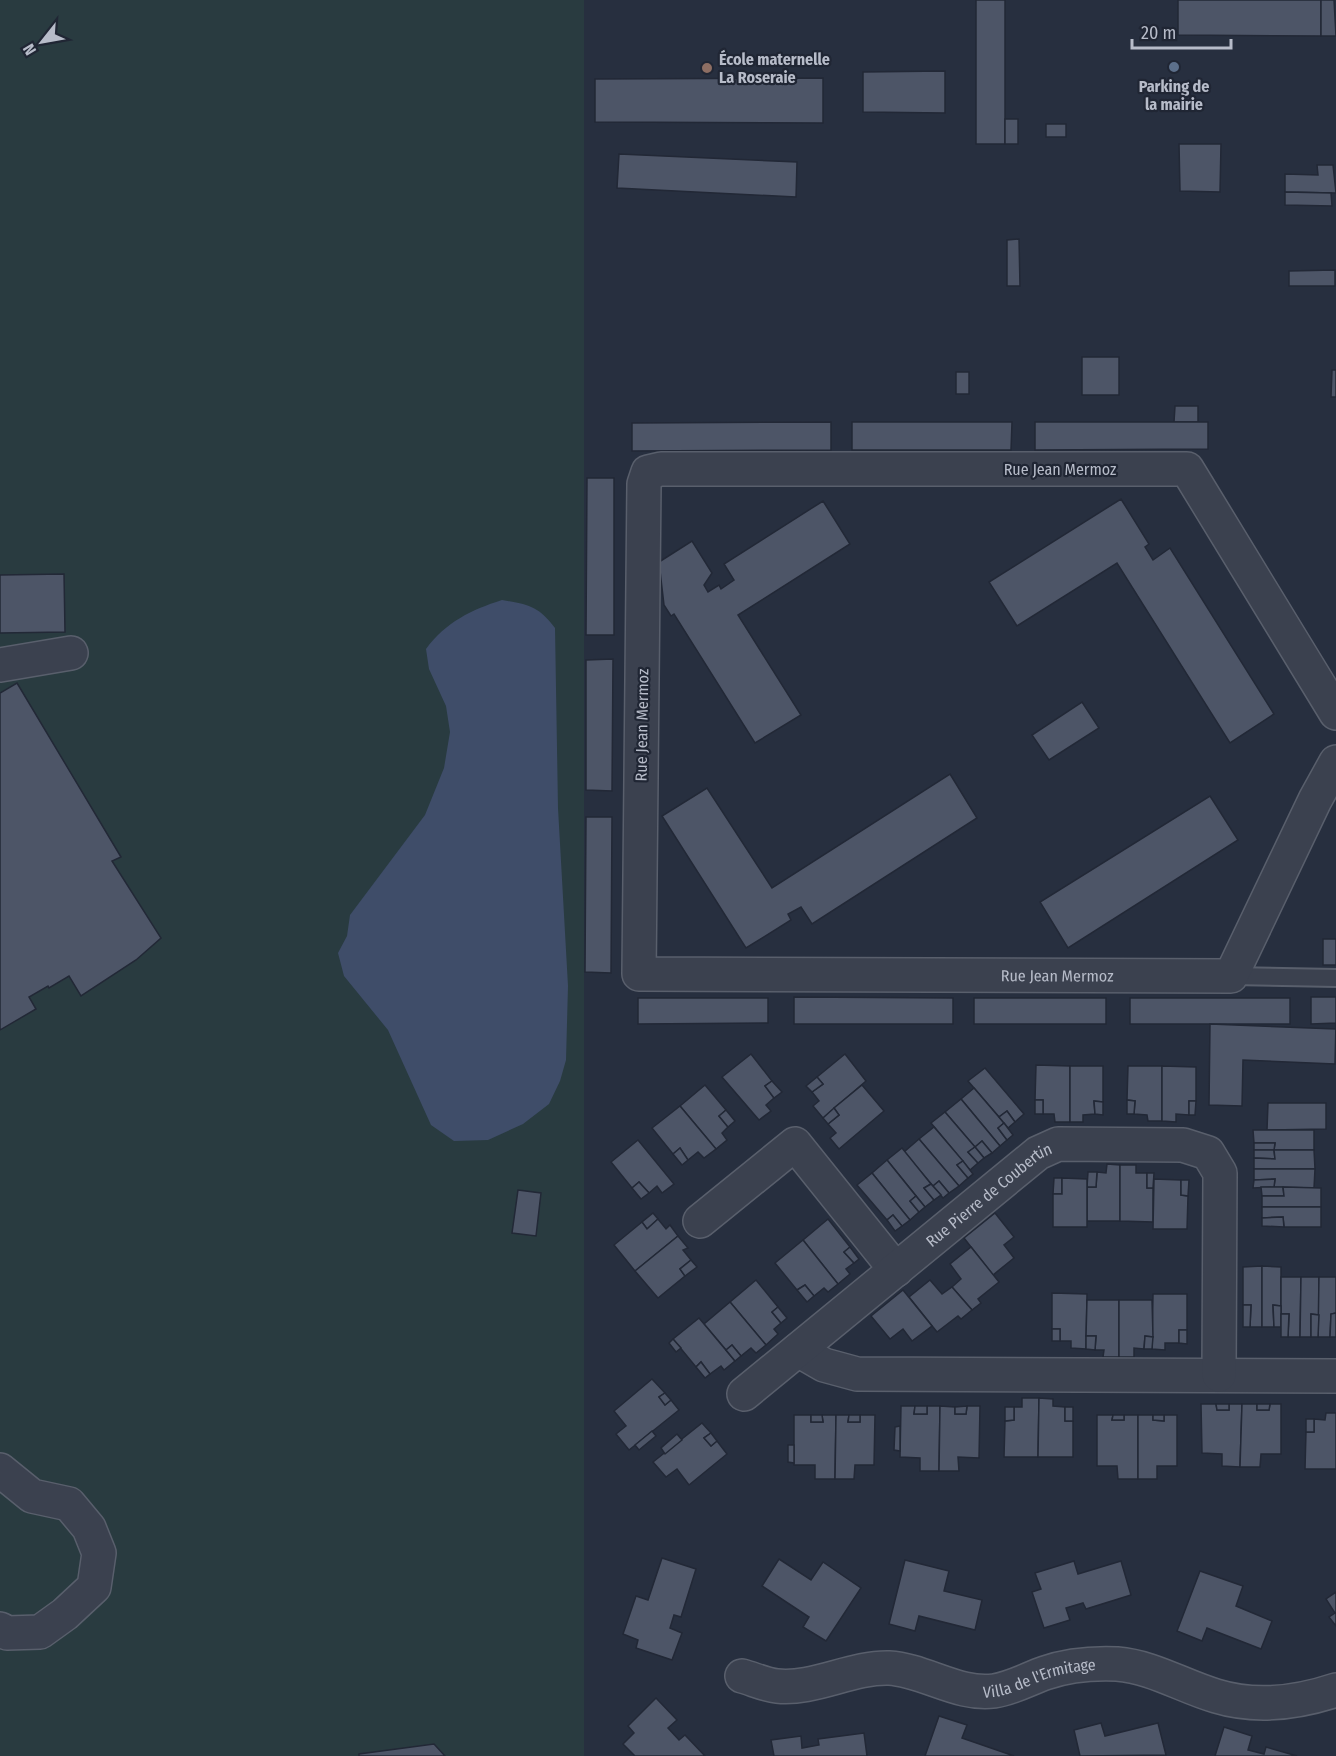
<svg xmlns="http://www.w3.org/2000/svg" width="1336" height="1756" viewBox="0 0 1336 1756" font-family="'Fira Sans Condensed',sans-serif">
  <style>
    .green { fill: #293b40 }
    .water { fill: #3f4d69 }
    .building { fill: #4d5567; stroke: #222836; stroke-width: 1.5 }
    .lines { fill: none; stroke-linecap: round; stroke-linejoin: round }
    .service-casing { stroke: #595f6c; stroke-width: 20 }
    .minor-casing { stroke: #595f6c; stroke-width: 36 }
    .service { stroke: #3b414f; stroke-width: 16 }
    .minor { stroke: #3b414f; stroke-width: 33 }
    .service-dot { fill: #5c6f8a; stroke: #202634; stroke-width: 2 }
    .education-dot { fill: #8d6e63; stroke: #202634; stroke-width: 2 }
    .labels { text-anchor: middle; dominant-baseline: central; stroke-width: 4.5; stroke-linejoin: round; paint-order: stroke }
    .poi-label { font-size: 16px; font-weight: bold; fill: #b7bcc9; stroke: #202634; text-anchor: start }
    .street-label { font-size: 16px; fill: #b7bcc9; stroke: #202634 }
  </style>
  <rect width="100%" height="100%" fill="#272f3f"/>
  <rect class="green" x="0" y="0" width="584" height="1756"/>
  <path class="water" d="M502,600C530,605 538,606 555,628L558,808L568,986L566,1060L560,1081L549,1104L523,1124L488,1140L454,1141L431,1125L388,1030L344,976L338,953L347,936L350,915L425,815L444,768L450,732L446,706L429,669L426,649C446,622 471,610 502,600Z"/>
  <g class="building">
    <rect x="976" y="0" width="29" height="144"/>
    <path d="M1178,0H1321V36L1178,35Z"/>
    <path d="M1321,0H1334L1336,36H1321Z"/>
    <path d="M945,71V113L863,112V72Z"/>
    <path d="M823,78V123L595,122V79Z"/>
    <rect x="1005" y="119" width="13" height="25"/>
    <rect x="1046" y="124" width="20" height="13"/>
    <path d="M1179,144H1221L1220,192L1180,191Z"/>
    <path d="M619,154L797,162L796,197L617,188Z"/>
    <path d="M1317,165H1333L1336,193L1285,192V174L1318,175Z"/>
    <path d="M1285,192L1331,193L1332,206L1285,205Z"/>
    <path d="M1019,239L1020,286H1007V240Z"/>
    <path d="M1335,270V286H1289V271Z"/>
    <rect x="1082" y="357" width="37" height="38"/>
    <path d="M1332,370H1336V397H1331Z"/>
    <rect x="956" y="372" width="13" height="22"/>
    <path d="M1175,406H1198V422H1174Z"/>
    <path d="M831,422V450L632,451V423Z"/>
    <path d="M852,422H1012L1011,450H852Z"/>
    <path d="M1035,422H1208V449L1035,450Z"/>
    <path d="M587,478H614V635H586Z"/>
    <path d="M1121,499L1149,544L1145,547L1153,560L1170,548L1274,714L1230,743L1117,563L1017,626L989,582Z"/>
    <path d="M823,501L850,544L738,615L801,715L755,743L674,614L671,616L664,605L659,562L692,541L712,573L704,585L708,592L719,585L721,589L734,580L724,564Z"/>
    <path d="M64,574L65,632L0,633V575Z"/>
    <path d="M613,659L612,791L586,790V660Z"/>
    <path d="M17,683L121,857L112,861L161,938L136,960L81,996L69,976L49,988L48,986L29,997L36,1009L0,1030V693Z"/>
    <path d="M1082,702L1099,728L1049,760L1032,735Z"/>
    <path d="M950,774L977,818L812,924L801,907L788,914L791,920L746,948L662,816L707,788L772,888Z"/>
    <path d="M1210,796L1238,840L1068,948L1040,902Z"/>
    <path d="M586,817H612L611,973L585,972Z"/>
    <rect x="1323" y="939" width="13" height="26"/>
    <path d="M794,997L953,998V1024H794Z"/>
    <path d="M1311,997H1336V1023L1311,1024Z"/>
    <path d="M638,998H768V1023L638,1024Z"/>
    <rect x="974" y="998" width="132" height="26"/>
    <rect x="1130" y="998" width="160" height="26"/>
    <path d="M1336,1023L1335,1064L1243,1060L1242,1106L1209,1105L1210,1024L1336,1029Z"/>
    <path d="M751,1054L772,1081L765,1086L774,1098L766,1105L771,1111L759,1120L722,1077Z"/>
    <path d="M845,1054L866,1081L823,1118L813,1106L819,1101L812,1092L823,1084L817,1077Z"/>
    <path d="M1036,1065L1070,1066V1122H1055L1054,1114H1043V1100H1035Z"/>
    <path d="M1070,1066H1103V1102L1094,1101L1095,1114L1083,1115V1122H1070Z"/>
    <path d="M1128,1066H1162V1121H1148L1147,1115L1134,1114L1135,1101L1127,1100Z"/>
    <path d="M1162,1066L1196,1067V1101H1189V1115L1176,1114V1122L1162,1121Z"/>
    <path d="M985,1068L1024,1114L1015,1122L1007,1111L999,1117L968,1081Z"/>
    <path d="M817,1077L823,1084L812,1092L806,1086Z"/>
    <path d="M772,1081L782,1092L774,1098L765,1086Z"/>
    <path d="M705,1085L726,1110L719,1116L728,1127L722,1133L727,1140L716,1149L680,1106Z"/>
    <path d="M862,1085L884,1111L839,1149L830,1138L836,1133L828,1124L839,1115L834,1108Z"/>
    <path d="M974,1088L1004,1123L998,1128L1007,1140L1000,1146L961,1099Z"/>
    <path d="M961,1099L1000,1146L992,1153L982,1141L975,1147L945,1112Z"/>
    <rect x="1035" y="1100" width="8" height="14"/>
    <path d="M1127,1100L1135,1101L1134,1114H1127Z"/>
    <path d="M1094,1101L1103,1102V1115L1095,1114Z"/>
    <path d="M1189,1101H1196L1195,1115H1189Z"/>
    <path d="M1268,1103H1326V1129L1267,1130Z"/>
    <path d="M680,1106L716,1149L704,1158L698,1152L688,1160L680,1148L673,1154L652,1128Z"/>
    <path d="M834,1108L839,1115L828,1124L823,1118Z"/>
    <path d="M726,1110L735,1121L728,1127L719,1116Z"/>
    <path d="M1007,1111L1015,1122L1008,1128L999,1117Z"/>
    <path d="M945,1112L975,1147L968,1152L978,1163L970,1170L931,1123Z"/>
    <path d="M1004,1123L1013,1135L1007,1140L998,1128Z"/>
    <path d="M934,1127L963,1161L957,1165L968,1178L959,1186L919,1139Z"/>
    <path d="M1253,1130H1314V1150H1274L1275,1143H1254Z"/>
    <path d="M919,1139L959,1186L949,1193L939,1181L933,1186L904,1152Z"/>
    <path d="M638,1140L674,1184L662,1193L657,1186L649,1193L639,1182L632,1188L611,1162Z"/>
    <path d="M982,1141L992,1153L984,1158L975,1147Z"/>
    <path d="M1254,1143H1275L1274,1150H1254Z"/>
    <path d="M975,1147L984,1158L978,1163L968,1152Z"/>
    <path d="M680,1148L688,1160L682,1165L673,1154Z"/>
    <path d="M902,1148L931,1184L924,1188L934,1200L925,1207L887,1160Z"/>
    <path d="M1254,1150H1274L1275,1159L1254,1158Z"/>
    <path d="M1274,1150H1314L1315,1169H1254V1158L1275,1159Z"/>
    <path d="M887,1160L916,1196L910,1201L919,1212L910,1220L872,1173Z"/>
    <path d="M963,1161L973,1174L968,1178L957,1165Z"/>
    <path d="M1107,1164L1120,1165V1221H1087V1187H1096L1097,1172L1106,1173Z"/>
    <path d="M1120,1165H1136V1173H1147V1188H1153V1222L1120,1221Z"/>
    <path d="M1254,1169H1315L1314,1188L1274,1187L1275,1179L1254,1180Z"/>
    <path d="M1088,1172H1097L1096,1187H1087Z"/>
    <path d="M872,1173L910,1220L902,1226L893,1215L887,1220L857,1185Z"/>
    <path d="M1147,1173H1154L1153,1188H1147Z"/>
    <path d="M1054,1178H1062V1194H1053Z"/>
    <path d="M1062,1178L1087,1179V1227H1053V1194H1062Z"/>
    <path d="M1154,1179L1181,1180V1195L1188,1196L1187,1229H1153Z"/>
    <path d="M1275,1179L1274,1187L1253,1188L1254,1180Z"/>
    <path d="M1181,1180H1189L1188,1196L1181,1195Z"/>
    <path d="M939,1181L949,1193L943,1198L933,1186Z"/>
    <path d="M639,1182L649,1193L641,1199L632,1188Z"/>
    <path d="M931,1184L941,1195L934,1200L924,1188Z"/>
    <path d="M1261,1187H1283L1284,1196H1262Z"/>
    <path d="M1283,1187L1321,1188V1207H1262V1196H1284Z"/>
    <path d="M518,1190L541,1193L536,1236L512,1233Z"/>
    <path d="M916,1196L925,1207L919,1212L910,1201Z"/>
    <path d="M1262,1207H1321V1227H1284L1283,1217L1262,1218Z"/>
    <path d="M653,1213L658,1219L647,1229L642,1222Z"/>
    <path d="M995,1213L1014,1237L1004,1245L1014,1258L993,1275L964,1238Z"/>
    <path d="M893,1215L902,1226L895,1231L887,1220Z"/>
    <path d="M1283,1217L1284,1227L1262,1226V1218Z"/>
    <path d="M658,1219L666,1229L670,1225L678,1236L635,1271L614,1245L642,1222L647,1229Z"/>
    <path d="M828,1219L850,1247L844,1252L854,1263L846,1269L850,1274L838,1284L803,1240Z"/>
    <path d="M678,1236L688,1248L683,1250L691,1260L680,1269L685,1276L658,1298L635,1271Z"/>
    <path d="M803,1240L838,1284L828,1292L824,1288L814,1296L805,1285L797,1290L775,1263Z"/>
    <path d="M850,1247L859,1259L854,1263L844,1252Z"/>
    <path d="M971,1247L999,1282L978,1299L981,1303L972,1310L952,1287L961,1279L950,1264Z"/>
    <path d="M691,1260L697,1267L685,1276L680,1269Z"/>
    <path d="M1262,1266V1327H1250L1251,1305H1243V1267Z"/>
    <path d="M1262,1266L1281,1267V1306L1273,1305L1274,1327H1262Z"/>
    <path d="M1281,1277H1301L1300,1337H1288L1289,1314H1281Z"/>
    <path d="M1301,1277H1319V1315L1311,1314V1337H1300Z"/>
    <path d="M1319,1277H1336V1313L1331,1314L1330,1337H1318Z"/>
    <path d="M756,1280L778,1307L772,1312L781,1323L774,1329L778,1334L766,1345L730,1302Z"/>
    <path d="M930,1280L942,1294L952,1287L972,1310L961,1319L958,1316L937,1332L909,1297Z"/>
    <path d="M805,1285L814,1296L807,1302L797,1290Z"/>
    <path d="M903,1290L932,1326L912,1341L903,1329L890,1339L871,1316Z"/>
    <path d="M1052,1293L1087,1294L1086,1349L1071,1348V1341H1060V1329H1052Z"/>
    <path d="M1153,1294H1187V1330H1179V1343H1165V1350L1152,1349Z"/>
    <path d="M1087,1300H1119V1357H1103L1104,1350H1095L1096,1336H1086Z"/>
    <path d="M1119,1300H1152L1153,1337L1145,1336L1144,1349L1134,1348V1357H1119Z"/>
    <path d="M730,1302L766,1345L756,1353L751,1348L741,1356L732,1345L726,1350L704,1324Z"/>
    <path d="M1243,1305H1251L1250,1327H1243Z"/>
    <path d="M1273,1305L1281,1306V1327H1274Z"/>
    <path d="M778,1307L787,1318L781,1323L772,1312Z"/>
    <path d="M1336,1313V1337H1330L1331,1314Z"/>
    <path d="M1281,1314H1289L1288,1337H1281Z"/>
    <path d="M1311,1314L1319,1315L1318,1337H1311Z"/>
    <path d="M699,1318L735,1361L724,1370L721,1366L710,1374L701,1362L696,1367L673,1339Z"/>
    <rect x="1052" y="1329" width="8" height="12"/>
    <path d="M1179,1330H1187V1344L1179,1343Z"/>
    <path d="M1086,1336H1096L1095,1350L1086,1349Z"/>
    <path d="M1145,1336L1153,1337L1152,1349H1144Z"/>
    <path d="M673,1339L681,1348L676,1352L669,1343Z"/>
    <path d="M732,1345L741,1356L735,1361L726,1350Z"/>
    <path d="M701,1362L710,1374L705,1378L696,1367Z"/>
    <path d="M652,1379L665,1393L659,1397L665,1405L671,1400L679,1410L629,1450L616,1434L626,1426L614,1411Z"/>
    <path d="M665,1393L671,1400L665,1405L659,1397Z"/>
    <path d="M1022,1398H1039L1038,1457H1004L1005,1421L1014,1420V1407H1022Z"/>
    <path d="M1039,1398L1053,1399V1406L1065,1407V1421H1073V1457H1038Z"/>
    <path d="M1201,1404H1216L1217,1410H1229V1404H1242L1240,1467L1222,1466V1454L1202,1453Z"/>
    <path d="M1216,1404H1229V1410H1217Z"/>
    <path d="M1242,1404H1257V1410H1269L1270,1404H1281V1454H1261L1260,1467H1240Z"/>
    <path d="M1257,1404H1270L1269,1410H1257Z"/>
    <path d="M901,1406H915L914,1414H927V1406H940L939,1471H920V1458L900,1457Z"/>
    <path d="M915,1406H927V1414H914Z"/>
    <path d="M940,1406L955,1407V1414H966L967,1406H980L979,1458L958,1457L959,1471H939Z"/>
    <path d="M967,1406L966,1414H955V1407Z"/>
    <path d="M1005,1407H1014V1420L1005,1421Z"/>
    <rect x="1065" y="1407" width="8" height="14"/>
    <path d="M1326,1413H1336V1469H1305L1306,1432H1314V1419L1325,1420Z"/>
    <path d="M794,1415H811V1422H823L822,1415H836L835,1479H815V1465H794Z"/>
    <path d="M811,1415H822L823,1422H811Z"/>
    <path d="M836,1415H849L848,1422H860V1415H875L874,1465H855L854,1479H835Z"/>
    <path d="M849,1415H860V1422H848Z"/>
    <path d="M1097,1415H1113L1112,1420H1124V1415H1138V1479H1118L1117,1466H1097Z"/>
    <path d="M1113,1415H1124V1420H1112Z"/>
    <path d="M1138,1415H1153V1420L1164,1421V1415H1177V1466H1157V1479H1138Z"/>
    <path d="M1153,1415H1164V1421L1153,1420Z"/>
    <rect x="1306" y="1419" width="8" height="13"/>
    <path d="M702,1423L711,1433L704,1438L711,1446L717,1441L727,1454L689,1485L677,1469L666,1477L653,1462Z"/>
    <path d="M900,1426V1451L894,1450L895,1427Z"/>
    <path d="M652,1431L656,1436L639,1450L635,1445Z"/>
    <path d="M711,1433L717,1441L711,1446L704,1438Z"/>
    <path d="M677,1434L682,1440L665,1454L661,1448Z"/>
    <path d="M788,1445H794V1463L788,1462Z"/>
    <path d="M662,1558L696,1569L681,1617L674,1615L670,1628L682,1633L672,1660L636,1648L638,1640L623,1634L636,1596L648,1600Z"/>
    <path d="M779,1559L811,1580L823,1562L861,1588L826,1641L803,1627L809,1617L762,1586Z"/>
    <path d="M905,1560L949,1571L944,1591L982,1600L975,1630L919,1616L915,1631L889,1624Z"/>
    <path d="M1074,1561L1078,1574L1121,1561L1131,1595L1086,1609L1083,1603L1066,1608L1070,1620L1044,1628L1032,1592L1041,1589L1035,1573Z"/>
    <path d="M1200,1571L1243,1586L1236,1606L1272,1621L1261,1649L1207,1628L1202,1641L1177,1631Z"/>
    <path d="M1336,1592V1626L1329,1617L1335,1613L1326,1599Z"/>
    <path d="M656,1698L677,1720L668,1728L679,1740L685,1735L705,1756H635L623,1744L634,1733L628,1726Z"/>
    <path d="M939,1716L967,1725L962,1738L1014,1756H925Z"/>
    <path d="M1101,1723L1105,1736L1158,1723L1166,1755L1080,1756L1074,1730Z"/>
    <path d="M1224,1727L1252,1736L1248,1750L1264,1754L1266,1747L1297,1756H1215Z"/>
    <path d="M864,1733L867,1756H774L771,1740L801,1736L802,1748L819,1745L818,1739Z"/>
    <path d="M434,1744L445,1756H359V1754Z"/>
  </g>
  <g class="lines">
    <g class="service-casing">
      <path id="service" d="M1231,976L1336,978"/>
    </g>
    <g class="minor-casing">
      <g id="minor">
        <path d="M0,665L71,653"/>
        <path id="s1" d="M1336,713L1187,469H661L648,472L644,484L639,974L1231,976L1315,800L1336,762"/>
        <path d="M700,1221L795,1144L896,1270"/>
        <path d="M798,1350L824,1365L857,1374L1336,1376"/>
        <path id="s2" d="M744,1394L1038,1153L1058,1144L1183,1145L1208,1153L1220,1173L1219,1375"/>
        <path d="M0,1470L32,1496L69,1504L89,1528L99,1553L94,1587L65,1614L40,1632L7,1633L0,1629"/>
        <path id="s3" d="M742,1676C753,1679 766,1685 777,1686C814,1690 851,1667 889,1668C924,1670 959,1696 994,1691C1013,1688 1028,1679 1045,1673C1068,1665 1093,1663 1117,1664C1153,1667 1182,1686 1216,1696C1255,1708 1297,1703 1336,1690"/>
      </g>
    </g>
    <use href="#service" class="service"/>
    <use href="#minor" class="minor"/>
  </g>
  <circle class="service-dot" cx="1174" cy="67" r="6"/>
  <circle class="education-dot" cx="707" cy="68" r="6"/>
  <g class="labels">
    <g class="poi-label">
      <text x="719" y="59">École maternelle<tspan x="719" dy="18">La Roseraie</tspan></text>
      <text x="1174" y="86" text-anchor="middle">Parking de<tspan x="1174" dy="18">la mairie</tspan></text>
    </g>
    <g class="street-label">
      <text x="1060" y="469">Rue Jean Mermoz</text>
      <text transform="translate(642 725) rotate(-89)">Rue Jean Mermoz</text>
      <text stroke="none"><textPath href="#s1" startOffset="1746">Rue Jean Mermoz</textPath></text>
      <text stroke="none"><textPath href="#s2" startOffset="316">Rue Pierre de Coubertin</textPath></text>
      <text stroke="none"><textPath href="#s3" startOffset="306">Villa de l'Ermitage</textPath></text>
    </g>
  </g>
  <g transform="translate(42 42) rotate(239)" stroke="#202634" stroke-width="4.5" paint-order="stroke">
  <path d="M0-4.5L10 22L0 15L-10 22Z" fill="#b7bcc9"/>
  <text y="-9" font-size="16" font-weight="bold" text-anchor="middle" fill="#b7bcc9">N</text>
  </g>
  <path d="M1132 39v9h99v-9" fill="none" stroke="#b7bcc9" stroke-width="3"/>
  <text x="1141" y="39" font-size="18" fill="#b7bcc9" stroke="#202634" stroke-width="4.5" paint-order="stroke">20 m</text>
</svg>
